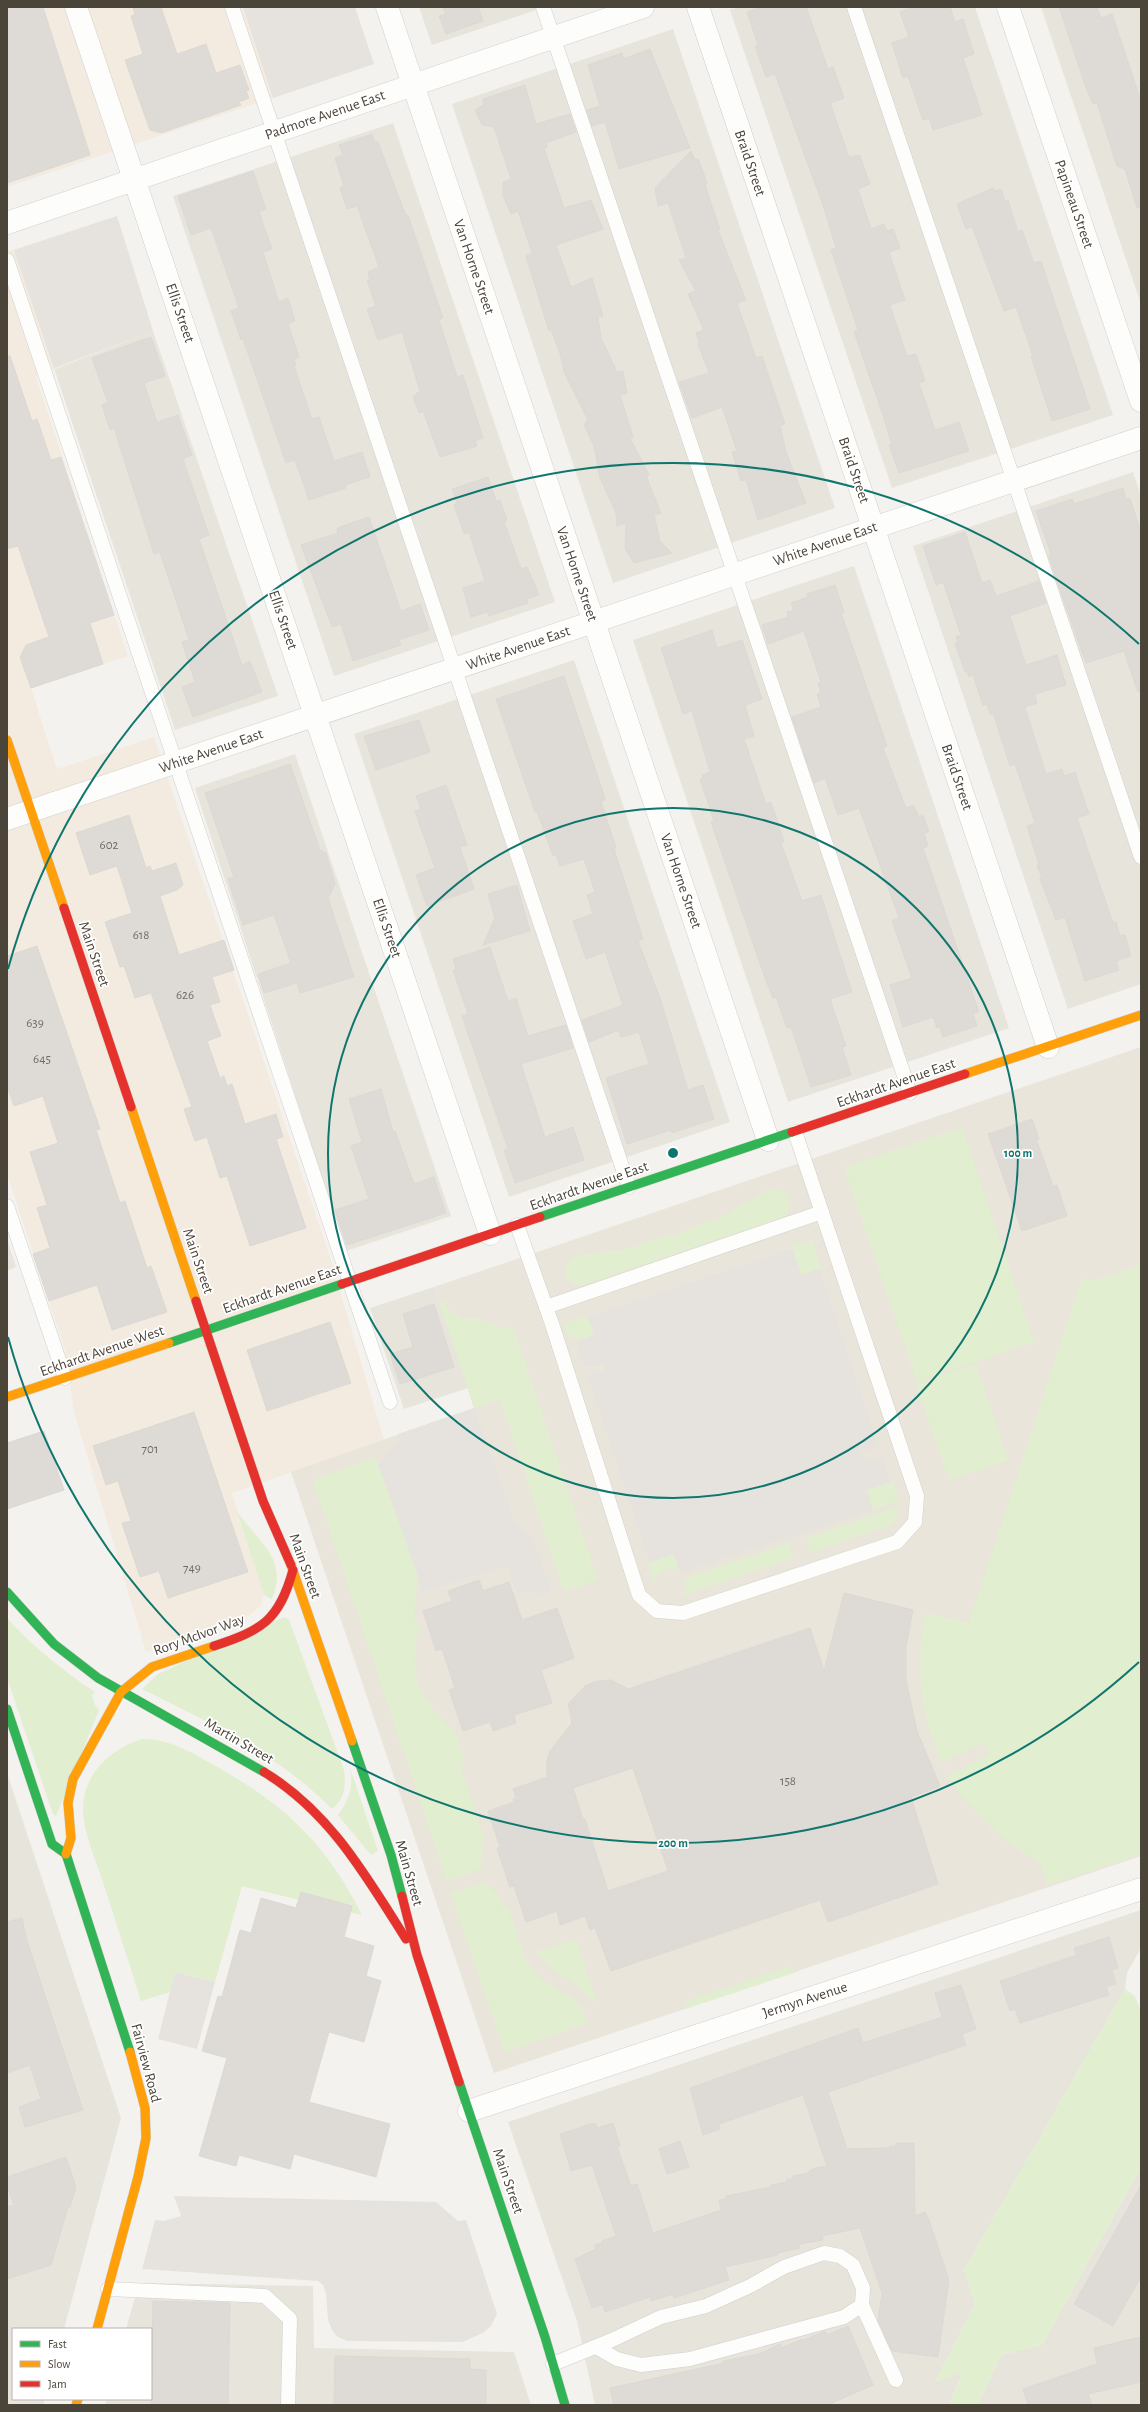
<svg xmlns="http://www.w3.org/2000/svg" width="1148" height="2412" viewBox="0 0 1148 2412" font-family="'Alegreya Sans',sans-serif">
  <style>
    .residential { fill: #e7e4dc }
    .commercial { fill: #f3ebdf }
    .education { fill: #eae5da }
    .green { fill: #e1eecf }
    .parking { fill: #e6e3df }
    .building { fill: #dedbd6; stroke: #dcd9d4; fill-rule: evenodd }
    .lines { fill: none; stroke-linecap: round; stroke-linejoin: round }
    .lane-casing { stroke: #d2d0cb; stroke-width: 15 }
    .street-casing { stroke: #d2d0cb; stroke-width: 23 }
    .fast-casing { stroke: #d3cfc5; stroke-width: 10 }
    .slow-casing { stroke: #d3cfc5; stroke-width: 10 }
    .jam-casing { stroke: #d3cfc5; stroke-width: 10 }
    .lane { stroke: #fdfdfc; stroke-width: 14 }
    .street { stroke: #fdfdfc; stroke-width: 22 }
    .fast { stroke: #30b455; stroke-width: 9 }
    .slow { stroke: #ff9f0a; stroke-width: 9 }
    .jam { stroke: #e5322d; stroke-width: 9 }
    .ring { fill: none; stroke: #0f766e; stroke-width: 2 }
    .labels { text-anchor: middle; dominant-baseline: central; stroke-width: 3.5; stroke-linejoin: round; paint-order: stroke }
    .number-label { font-size: 13px; fill: #706a61 }
    .street-label { font-size: 15px; fill: #4b4439; stroke: #fff }
    .centre { fill: #0f766e; stroke: #fff; stroke-width: 2 }
    .ring-label { font-size: 12px; text-anchor: middle; font-weight: bold; fill: #0f766e; stroke: #fff; stroke-width: 3.5; stroke-linejoin: round; paint-order: stroke }
  </style>
  <rect width="100%" height="100%" fill="#f4f2ee"/>
  <g class="residential">
    <path d="M419,7H545L432,45Z"/>
    <path d="M740,7H975L1113,415L892,488L730,10Z"/>
    <path d="M1041,7H1141V304Z"/>
    <path d="M673,29L835,508L613,583L452,104Z"/>
    <path d="M393,123L555,602L334,676L173,196Z"/>
    <path d="M153,331L278,696L175,730L54,368Z"/>
    <path d="M1133,472L1141,496V984L1068,1009L913,546Z"/>
    <path d="M854,566L1009,1028L788,1102L633,640Z"/>
    <path d="M574,660L730,1122L509,1197L354,734Z"/>
    <path d="M295,754L451,1216L346,1251L195,788Z"/>
    <path d="M7,1239L16,1267L7,1271Z"/>
    <path d="M434,1287L468,1388L404,1409L370,1308Z"/>
    <path d="M7,1773L121,2118L64,2329H13V2399H45L43,2405H7Z"/>
    <path d="M1141,1910V1948L1127,1973L1125,1989L964,2270L975,2304L935,2382L963,2372L949,2405H595L577,2321L508,2122Z"/>
    <path d="M1141,2167V2405H978L1001,2355L1042,2345Z"/>
    <path d="M139,2283L313,2286L314,2348L514,2352L531,2405H105L107,2399H151V2329H126Z"/>
  </g>
  <g class="commercial">
    <path d="M7,7H355L374,64L7,187Z"/>
    <path d="M117,216L153,331L36,377L128,656L31,688L57,769L154,737L330,1257L384,1440L232,1493L264,1595L261,1606L248,1616L146,1652L74,1412L65,1350L7,1174V252Z"/>
  </g>
  <path class="education" d="M1141,1047V1856L494,2073L291,1472L474,1408L434,1287Z"/>
  <g class="green">
    <path d="M962,1127L1034,1342L917,1382L844,1167Z"/>
    <path d="M770,1189H777L787,1196L790,1207L785,1217L583,1285L576,1286L567,1278L565,1268L573,1256L638,1247V1244L679,1233L713,1219L714,1221Z"/>
    <path d="M812,1240L821,1268L801,1275L792,1246Z"/>
    <path d="M1141,1265V1854L1048,1885L1040,1863L1009,1843L987,1824L959,1793L948,1776L989,1755L982,1743L942,1763C921,1715 913,1665 926,1613L969,1623L1082,1278L1093,1281Z"/>
    <path d="M444,1300L451,1312L463,1319L479,1318L503,1329L513,1326L598,1580L564,1591L500,1399L474,1408L439,1302Z"/>
    <path d="M588,1316L594,1335L579,1340L569,1337L564,1329L565,1323Z"/>
    <path d="M976,1364L1008,1461L949,1480L916,1384Z"/>
    <path d="M376,1457L418,1576L414,1616L420,1629L416,1639L415,1661L419,1690L430,1705L455,1732L465,1762L460,1764L484,1838L480,1869L447,1881L313,1480Z"/>
    <path d="M893,1481L899,1501L873,1510L866,1490Z"/>
    <path d="M900,1506L896,1520L886,1527L810,1553L806,1538Z"/>
    <path d="M237,1511C257,1542 289,1557 272,1599L264,1595Z"/>
    <path d="M789,1543L794,1558L680,1596L685,1588V1578Z"/>
    <path d="M674,1554L679,1571C668,1565 656,1570 655,1584L648,1563Z"/>
    <path d="M284,1617L289,1620L343,1767C347,1782 345,1799 332,1809C279,1755 209,1722 142,1689L158,1674Z"/>
    <path d="M7,1618C33,1647 62,1670 95,1692L92,1695L95,1705L99,1710L56,1816L53,1814L7,1678Z"/>
    <path d="M142,1739C169,1739 189,1751 212,1764C284,1804 325,1842 362,1915L242,1886L215,1982L175,1972L170,1992L141,2001C128,1960 115,1919 102,1879C95,1858 84,1834 83,1811C82,1775 110,1749 142,1739Z"/>
    <path d="M350,1768L378,1851L371,1855L338,1815C349,1800 354,1786 350,1768Z"/>
    <path d="M485,1882L498,1894L504,1909L508,1907L525,1958C530,1965 535,1973 543,1979C561,1996 580,1994 589,2023L505,2052L451,1894Z"/>
    <path d="M576,1939L596,2001L593,2002L578,1986L550,1968L536,1952Z"/>
    <path d="M788,1967L797,1972L685,2009L684,2006L688,2001Z"/>
    <path d="M1125,1989L1135,1996L1141,2012V2167L1042,2345L1001,2355L978,2405H949L963,2373L935,2382L975,2304L964,2270Z"/>
  </g>
  <g class="parking">
    <path d="M243,7H355L374,64L273,98Z"/>
    <path d="M117,216L153,331L54,368L14,250Z"/>
    <path d="M792,1249L801,1275L820,1269L878,1446L860,1453L867,1459L874,1460L882,1456L890,1482L866,1490L873,1510L680,1573L674,1554L649,1562L587,1375L605,1370L603,1365L584,1366L576,1341L594,1335L588,1316Z"/>
    <path d="M474,1408L514,1520L534,1540L551,1590L537,1595L535,1590L517,1595L507,1565L421,1593L418,1576L378,1464L400,1439L398,1434Z"/>
    <path d="M175,1972L215,1982L197,2049L158,2039Z"/>
    <path d="M174,2196L436,2202L458,2221L466,2220L497,2314L491,2326L483,2333L462,2342L347,2341L338,2337L332,2330L328,2320L326,2293L323,2285L318,2281L142,2269L155,2220L164,2221L181,2216Z"/>
  </g>
  <g class="building">
    <path d="M7,7H43L90,155L7,183Z"/>
    <path d="M133,7H161L177,54L206,44L216,73L240,65L249,90L246,91L249,98L239,102L241,105L161,133L150,130L125,60L143,54L131,16L135,15Z"/>
    <path d="M443,7H478L483,21L446,34L439,16L446,14Z"/>
    <path d="M761,7H806L828,69L833,67L844,98L830,103L849,157L860,155L867,176L870,184L858,189L871,229L884,224L887,231L893,229L900,248L889,252L905,300L890,305L907,356L916,354L925,381L919,383L935,430L959,422L969,451L899,473L889,445H892L883,415L854,332L858,330L831,250L836,248L824,208L775,74L766,77L755,46L758,45L747,12Z"/>
    <path d="M914,7H950L955,22L963,19L974,54L963,58L982,115L933,130L929,118L923,120L908,76L903,78L892,43L909,37L900,12Z"/>
    <path d="M1059,7H1097L1101,18L1112,14L1141,101V207L1137,208L1125,169L1117,166L1097,103L1093,104L1085,85Z"/>
    <path d="M650,49L690,148L619,169L605,122L592,126L587,110L600,106L588,65L622,53L623,59Z"/>
    <path d="M525,85L536,124L570,114L576,132L546,143L547,147L544,148L564,208L591,200L603,229L556,245L571,287L592,278L603,316L598,317L601,338L617,372L623,371L627,393L620,395L633,437L630,438L649,475L646,476L661,513L654,515L660,541L672,553L634,563L625,549L626,523L617,526L616,513L600,478L594,446L584,425L588,420L564,372L560,353L551,330L549,331L526,256L532,253L518,211L511,214L503,196V182L511,179L494,127L482,125L475,110L483,105V99Z"/>
    <path d="M372,134L375,143L378,142L406,216L408,215L443,318L439,320L457,377L463,375L483,438L475,441L477,446L440,457L423,411L419,413L413,397L420,391L402,332L378,340L367,309L376,306L367,280L370,279L368,272L379,267L357,206L347,209L340,188L344,186L335,158L343,155L339,145Z"/>
    <path d="M691,151L695,160L698,159L704,174L707,184L705,185L720,230H718L746,300L737,303L756,358L762,356L785,424L780,425L786,452L806,503L758,520L746,480L741,481L732,452L737,451L722,407L692,418L679,382L709,373L698,344L699,341L696,333L704,330L688,294L696,291L679,260L686,258L668,203L658,206L655,188Z"/>
    <path d="M253,171L266,209L259,212L272,249L263,252L279,302L288,298L295,321L288,324L299,357L294,359L296,366H294L312,419L319,417L334,461L362,452L370,477L345,485L346,488L309,500L295,460L286,463L243,339L241,340L231,311L239,308L211,228L191,235L178,196Z"/>
    <path d="M993,188L994,191L1001,189L1005,201L1008,200L1018,232L1022,230L1034,263L1041,261L1090,409L1052,421L1031,356H1033L1016,307L1004,311L972,227L966,229L957,204Z"/>
    <path d="M151,337L165,376L144,383L157,422L178,415L192,455L183,459L209,535L199,539L242,665L250,661L262,692L193,717L182,687L195,682L182,642L189,640L160,552L154,554L114,428L110,430L102,405L108,403L92,358Z"/>
    <path d="M7,356H10L32,421L37,419L51,460L61,457L114,615L90,623L103,664L31,688L20,657L26,645L49,637L18,546L7,549Z"/>
    <path d="M488,477L496,501L500,500L507,520L504,521L521,569L527,567L539,595L527,599L528,603L489,616L487,612L471,617L463,588L485,581L469,532L464,534L454,505L457,503L452,489Z"/>
    <path d="M1123,488L1126,500L1130,498L1141,532V691L1138,692L1124,651L1086,663L1055,575L1049,555L1051,554L1036,511L1072,499L1074,504Z"/>
    <path d="M369,517L401,611L420,604L429,630L399,640L401,645L353,661L341,624L332,627L301,545L338,533L337,528Z"/>
    <path d="M965,532L982,583L990,580L996,596L1039,581L1046,603L1010,616L1026,665L1057,655L1066,685L1035,694L1037,703L1025,707L1046,774L1062,769L1064,776L1075,772L1089,814L1077,818L1113,923L1116,922L1120,936L1125,935L1131,956L1116,961L1119,970L1085,981L1065,917L1056,920L1040,879L1042,878L1037,866L1039,865L1027,826L1035,823L1015,764L1010,766L993,713L990,714L987,704L983,705L973,675L969,677L967,671L965,672L955,643H958L956,637L961,635L943,582L936,585L923,546Z"/>
    <path d="M835,585L844,612L841,613L887,746L883,748L906,808L913,805L919,817L923,815L929,832L924,833L928,846L923,848L979,1012L973,1013L977,1026L943,1037L940,1027L937,1028L933,1017L903,1027L890,985L912,978L892,921L899,918L879,862L859,808L838,815L825,778L814,783L792,717L821,707L817,694L821,693L818,683L821,682L804,631L768,644L762,625L788,617L787,612L794,610L791,603L808,597L807,594Z"/>
    <path d="M712,630L717,648L742,640L762,699L745,705L754,736L744,739L766,804L771,802L784,842L781,843L802,901L821,895L852,992L830,999L846,1046L842,1047L851,1075L811,1087L791,1027L787,1028L776,997L773,998L765,978L711,822L714,821L700,779L703,778L702,775L710,772L692,711L683,714L661,648Z"/>
    <path d="M564,676L602,789L605,800L601,801L616,848L614,849L643,939L638,941L661,1001L688,1090L703,1085L714,1119L672,1133L671,1130L627,1144L606,1078L649,1064L639,1032L621,1037L619,1030L589,1042L582,1020L623,1005L605,952L586,959L573,921L593,914L587,895L595,892L584,859L560,866L556,855L553,856L541,822L537,812H535L496,699Z"/>
    <path d="M419,720L430,752L376,770L364,736Z"/>
    <path d="M290,764L320,850L326,853L335,884L328,898L354,977L300,993L297,983L264,993L258,974L291,963L274,915L243,925L228,879L234,877L205,793Z"/>
    <path d="M446,785L467,845L460,847L474,889L427,906L416,875L435,868L415,811L421,809L416,796Z"/>
    <path d="M129,815L146,868L150,866L152,871L176,863L183,885L177,890L160,896L179,955L224,940L234,970L212,977L220,1002L210,1005L221,1036L207,1041L220,1078L224,1076L227,1086L232,1084L245,1124L276,1114L283,1137L276,1139L306,1228L250,1246L227,1176L220,1178L207,1137L195,1141L184,1109L192,1107L151,993L135,998L124,966L120,967L105,922L132,913L117,866L90,875L76,833Z"/>
    <path d="M517,885L530,931L483,945L495,918L488,894Z"/>
    <path d="M37,946L100,1129L96,1130L120,1203L125,1201L147,1268L151,1266L167,1312L112,1330L97,1285L49,1301L33,1254L50,1248L37,1208L47,1205L30,1152L58,1143L43,1096L14,1106L7,1086V956Z"/>
    <path d="M490,947L508,1001L516,998L528,1036L566,1025L573,1048L521,1064L545,1137L573,1127L584,1160L515,1183L504,1150L508,1149L462,1016L468,1014L453,970L456,969L453,959Z"/>
    <path d="M381,1089L393,1132L395,1131L414,1184L434,1177L446,1213L347,1245L335,1210L369,1199L351,1146L362,1142L349,1099Z"/>
    <path d="M1032,1119L1039,1139H1036L1053,1186L1057,1185L1067,1216L1022,1231L988,1134Z"/>
    <path d="M434,1304L454,1367L400,1384L390,1354L413,1347L403,1314Z"/>
    <path d="M330,1322L351,1383L267,1411L247,1350Z"/>
    <path d="M194,1412L248,1572L168,1598L159,1571L140,1577L122,1523L131,1521L118,1481L106,1485L93,1446Z"/>
    <path d="M44,1431L64,1490L7,1509V1443Z"/>
    <path d="M479,1580L483,1591L509,1582L522,1620L557,1608L574,1658L541,1670L552,1703L514,1715L516,1723L493,1731L490,1722L463,1731L449,1690L455,1688L442,1649L436,1651L423,1611L452,1601L448,1591Z"/>
    <path d="M844,1593L913,1610L906,1647V1680L917,1731L940,1786L911,1797L938,1884L828,1922L820,1900L611,1971L595,1928L590,1930L585,1916L560,1925L557,1911L526,1922L514,1886L510,1887L497,1848L500,1847L488,1811L514,1802L513,1799L516,1798L513,1789L547,1777V1760L550,1751L572,1723L568,1704L586,1685L598,1681L611,1680L628,1689L810,1628L824,1671ZM633,1768L668,1871L608,1891L585,1819H583L573,1788Z"/>
    <path d="M301,1892L352,1906L344,1937L374,1946L366,1976L381,1981L364,2042L329,2032L309,2102L390,2124L376,2177L294,2154L290,2169L239,2155L236,2166L199,2156L227,2058L202,2051L218,1996L222,1997L240,1930L251,1933L261,1898L296,1908Z"/>
    <path d="M22,1918L27,1941L83,2110L25,2127L19,2107L41,2099L30,2065L7,2073V1922Z"/>
    <path d="M1109,1937L1118,1968L1112,1970L1116,1984L1106,1987L1109,1995L1020,2023L1015,2009L1010,2011L1000,1981L1077,1955L1074,1948Z"/>
    <path d="M961,1985L976,2029L962,2034L966,2045L828,2092L847,2149L890,2148V2146H896V2143H914L915,2216L925,2212L929,2220L949,2280L938,2357L892,2351L878,2321L882,2293L860,2228L822,2236L823,2240L799,2244L800,2248L778,2253V2255L725,2267L729,2280L674,2298L673,2294L651,2301L650,2297L605,2312L603,2304L592,2308L575,2259L596,2249L595,2245L603,2243L602,2241L616,2236L592,2165L571,2171L560,2134L591,2124H596L597,2128L613,2123L620,2146L617,2147L631,2186L637,2184L653,2233L721,2210L719,2200L727,2199L726,2196L771,2187V2185L787,2182L786,2180L793,2178V2176L809,2173V2171L815,2168L827,2166L803,2095L719,2124L720,2129L703,2135L690,2088L858,2028L863,2043L942,2017L935,1993Z"/>
    <path d="M680,2141L689,2167L667,2174L659,2149Z"/>
    <path d="M66,2157L76,2187L70,2207H68L51,2265L7,2279V2207L14,2205L7,2185V2177Z"/>
    <path d="M1141,2185V2277L1113,2326L1074,2304Z"/>
    <path d="M153,2301L230,2303L228,2405H151Z"/>
    <path d="M848,2326L873,2385L827,2405H614L610,2388L724,2363L723,2361L759,2354L780,2344L781,2348L803,2339L804,2340L825,2331L827,2335Z"/>
    <path d="M1141,2337V2382L1088,2394L1092,2405H1028L1023,2389L1097,2364L1094,2348Z"/>
    <path d="M335,2356L470,2359V2369L486,2370V2405H334Z"/>
  </g>
  <g class="lines">
    <g class="lane-casing">
      <g id="lane">
        <path d="M232,7L629,1187"/>
        <path d="M543,7L910,1093"/>
        <path d="M854,7L1141,857"/>
        <path d="M7,260L390,1402"/>
        <path d="M7,1206L65,1378"/>
        <path d="M517,1225L552,1324L639,1595L657,1611L683,1613L897,1542L915,1522L917,1496L795,1132"/>
        <path d="M546,1307L822,1212"/>
        <path d="M108,2289L265,2296L290,2319L288,2405"/>
        <path d="M862,2305L896,2380"/>
        <path d="M553,2364L612,2340L661,2317L706,2306L750,2286L784,2267L824,2253L840,2256L853,2265L863,2288L862,2305L844,2317L690,2359L641,2365L617,2359L596,2347"/>
      </g>
    </g>
    <g class="street-casing">
      <g id="street">
        <path d="M76,7L490,1234"/>
        <path d="M387,7L768,1140"/>
        <path d="M698,7L1048,1047"/>
        <path d="M1008,7L1141,401"/>
        <path d="M7,223L643,7"/>
        <path d="M7,819L1141,438"/>
        <path d="M469,2111L1141,1889"/>
      </g>
    </g>
    <g class="fast-casing">
      <g id="fast">
        <path d="M540,1217L792,1132"/>
        <path d="M169,1343L342,1284"/>
        <path d="M7,1592L54,1644L98,1678L264,1772"/>
        <path d="M7,1709L52,1844L66,1854"/>
        <path d="M352,1741L391,1855L402,1896"/>
        <path d="M66,1854L130,2052"/>
        <path d="M459,2082L545,2337L565,2405"/>
      </g>
    </g>
    <g class="slow-casing">
      <g id="slow">
        <path d="M7,740L64,908"/>
        <path d="M965,1074L1141,1015"/>
        <path d="M131,1107L196,1301"/>
        <path d="M7,1397L169,1343"/>
        <path d="M291,1565L352,1741"/>
        <path d="M66,1854L71,1838L68,1803L73,1779L121,1692L152,1667L214,1646"/>
        <path d="M97,2329L138,2177L146,2138L145,2108L130,2052"/>
        <path d="M76,2405L78,2399"/>
      </g>
    </g>
    <g class="jam-casing">
      <g id="jam">
        <path d="M64,908L131,1107"/>
        <path d="M792,1132L965,1074"/>
        <path d="M342,1284L540,1217"/>
        <path d="M196,1301L263,1501L291,1565"/>
        <path d="M214,1646C262,1630 279,1621 293,1570"/>
        <path d="M264,1772C330,1812 366,1876 406,1939"/>
        <path d="M402,1896L417,1955L459,2082"/>
      </g>
    </g>
    <use href="#lane" class="lane"/>
    <use href="#street" class="street"/>
    <use href="#fast" class="fast"/>
    <use href="#slow" class="slow"/>
    <use href="#jam" class="jam"/>
  </g>
  <g class="ring">
    <circle cx="673" cy="1153" r="345"/>
    <path d="M1139 1662A690 690 0 0 1 8 1337M8 969A690 690 0 0 1 1139 644"/>
  </g>
  <g class="labels">
    <g class="number-label">
      <text x="109" y="845">602</text>
      <text x="141" y="935">618</text>
      <text x="185" y="995">626</text>
      <text x="35" y="1023">639</text>
      <text x="42" y="1059">645</text>
      <text x="150" y="1449">701</text>
      <text x="192" y="1568">749</text>
      <text x="788" y="1781">158</text>
    </g>
    <g class="street-label">
      <text transform="translate(325 115) rotate(-19)">Padmore Avenue East</text>
      <text transform="translate(750 163) rotate(71)">Braid Street</text>
      <text transform="translate(1074 204) rotate(71)">Papineau Street</text>
      <text transform="translate(474 267) rotate(71)">Van Horne Street</text>
      <text transform="translate(180 313) rotate(71)">Ellis Street</text>
      <text transform="translate(854 470) rotate(71)">Braid Street</text>
      <text transform="translate(825 544) rotate(-19)">White Avenue East</text>
      <text transform="translate(577 574) rotate(71)">Van Horne Street</text>
      <text transform="translate(283 620) rotate(71)">Ellis Street</text>
      <text transform="translate(518 648) rotate(-19)">White Avenue East</text>
      <text transform="translate(211 751) rotate(-19)">White Avenue East</text>
      <text transform="translate(957 777) rotate(71)">Braid Street</text>
      <text transform="translate(681 881) rotate(71)">Van Horne Street</text>
      <text transform="translate(387 928) rotate(71)">Ellis Street</text>
      <text transform="translate(94 954) rotate(71)">Main Street</text>
      <text transform="translate(896 1083) rotate(-19)">Eckhardt Avenue East</text>
      <text transform="translate(589 1186) rotate(-19)">Eckhardt Avenue East</text>
      <text transform="translate(198 1261) rotate(71)">Main Street</text>
      <text transform="translate(282 1289) rotate(-19)">Eckhardt Avenue East</text>
      <text transform="translate(102 1351) rotate(-19)">Eckhardt Avenue West</text>
      <text transform="translate(305 1566) rotate(70)">Main Street</text>
      <text transform="translate(199 1635) rotate(-20)">Rory McIvor Way</text>
      <text transform="translate(239 1741) rotate(30)">Martin Street</text>
      <text transform="translate(409 1873) rotate(74)">Main Street</text>
      <text transform="translate(805 2000) rotate(-18)">Jermyn Avenue</text>
      <text transform="translate(146 2063) rotate(75)">Fairview Road</text>
      <text transform="translate(508 2181) rotate(71)">Main Street</text>
    </g>
  </g>
  <circle cx="673" cy="1153" r="6" class="centre"/>
  <g class="ring-label">
    <text x="1018" y="1157">100 m</text>
    <text x="673" y="1847">200 m</text>
  </g>
  <rect width="1148" height="2412" fill="none" stroke="#4b4439" stroke-width="16"/>
  <rect x="12" y="2328" width="140" height="72" fill="#ffffff" stroke="#b7b4b0"/>
  <rect x="20" y="2341" width="20" height="6" fill="#30b455" stroke="#b7b4b0"/>
  <text x="48" y="2348" font-size="12" fill="#4b4439">Fast</text>
  <rect x="20" y="2361" width="20" height="6" fill="#ff9f0a" stroke="#b7b4b0"/>
  <text x="48" y="2368" font-size="12" fill="#4b4439">Slow</text>
  <rect x="20" y="2381" width="20" height="6" fill="#e5322d" stroke="#b7b4b0"/>
  <text x="48" y="2388" font-size="12" fill="#4b4439">Jam</text>
</svg>
